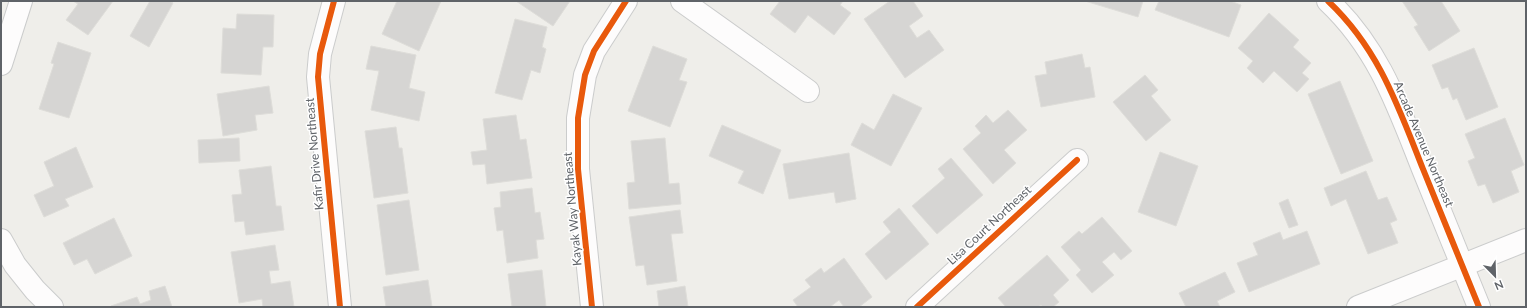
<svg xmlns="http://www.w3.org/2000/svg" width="1527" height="308" viewBox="0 0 1527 308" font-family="Lato,sans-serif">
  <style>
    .building { fill: #d6d5d3; stroke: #deddd9 }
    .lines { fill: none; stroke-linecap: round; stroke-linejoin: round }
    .street-casing { stroke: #cbcccc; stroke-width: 24 }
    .street { stroke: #fdfcfc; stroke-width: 22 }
    .cycleway-casing { stroke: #fff; stroke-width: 8 }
    .cycleway { stroke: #e8590c; stroke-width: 6 }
    .labels { text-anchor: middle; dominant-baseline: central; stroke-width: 3; stroke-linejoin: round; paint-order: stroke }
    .street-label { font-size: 12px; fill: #5f6368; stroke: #fff }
  </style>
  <rect width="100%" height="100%" fill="#efeeea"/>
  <g class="building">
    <path d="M73,1H113L88,35L66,20L78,4Z"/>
    <path d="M150,1H169L173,3L149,47L130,36Z"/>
    <path d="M397,1H441L419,51L382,34Z"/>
    <path d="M516,1H570L553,26Z"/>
    <path d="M780,1H843L840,5L851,13L834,35L808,15L795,33L770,14Z"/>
    <path d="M890,1H913L923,16L909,26L917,38L929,30L944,50L905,78L864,19Z"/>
    <path d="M1085,1H1143L1138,17Z"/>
    <path d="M1159,1H1230L1241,5L1229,37L1155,10Z"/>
    <path d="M1402,1H1441L1460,31L1429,51L1414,27L1418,25Z"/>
    <path d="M1269,13L1299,40L1293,47L1311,63L1302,73L1309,79L1297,92L1274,71L1263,83L1247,68L1253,61L1238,48Z"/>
    <path d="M237,14L274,15L273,47H263L261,75L221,73L223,28L236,29Z"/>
    <path d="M515,19L547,27L542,47L546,49L540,73L531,70L522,100L495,93Z"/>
    <path d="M58,42L91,53L69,118L39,109L54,64L51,63Z"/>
    <path d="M371,46L416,55L409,88L425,92L419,121L371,110L379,71L366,69Z"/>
    <path d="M653,46L687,59L679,80L687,82L670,127L628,111Z"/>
    <path d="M1474,48L1498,107L1466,120L1457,98L1453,100L1448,87L1442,89L1432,65Z"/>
    <path d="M1082,54L1085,68L1090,67L1095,97L1041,107L1035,76L1047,74L1045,62Z"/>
    <path d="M1145,75L1158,90L1151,96L1171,120L1146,141L1113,102Z"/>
    <path d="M1340,81L1373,161L1341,174L1308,94Z"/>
    <path d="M269,86L273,113L255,115L257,130L223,136L217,94Z"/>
    <path d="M893,94L922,108L891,166L851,145L862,123L874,130Z"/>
    <path d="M1008,110L1027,130L1004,150L1016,163L993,184L963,149L981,133L975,126L986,115L993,123Z"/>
    <path d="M516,115L520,140L526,139L532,178L487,184L485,164L473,165L471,152L487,150L483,119Z"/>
    <path d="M1505,118L1524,165L1511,171L1519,192L1493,203L1485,184L1478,186L1468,161L1475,158L1465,134Z"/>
    <path d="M722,125L781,150L763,194L738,183L744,171L709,156Z"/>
    <path d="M396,127L399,148H402L408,193L374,198L365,131Z"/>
    <path d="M239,138L240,161L199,163L198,140Z"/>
    <path d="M665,138L669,184L679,183L681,204L629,209L627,183L635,182L631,141Z"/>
    <path d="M76,147L93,187L65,199L69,206L44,217L34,195L54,186L44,162Z"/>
    <path d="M1160,152L1198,166L1176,226L1138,212Z"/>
    <path d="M849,153L856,199L836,203L834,192L789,199L783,164Z"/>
    <path d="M951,158L983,195L937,234L912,206L945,178L938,169Z"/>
    <path d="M271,166L276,206H281L284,230L246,235L244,221L235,222L232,195L242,194L239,170Z"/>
    <path d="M1366,171L1378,200L1387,197L1397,220L1390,223L1398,243L1368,254L1346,199L1331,206L1324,188Z"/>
    <path d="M532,188L535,213L540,212L544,239L536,240L538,258L507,263L503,230L497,231L494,208L501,207L500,192Z"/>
    <path d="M1288,199L1298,225L1289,228L1279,203Z"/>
    <path d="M409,200L419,270L386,275L377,205Z"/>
    <path d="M899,208L929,244L886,280L865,254L891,232L883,222Z"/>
    <path d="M680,210L683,233L671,234L677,281L647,285L644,265L636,266L629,217Z"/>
    <path d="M1102,217L1132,251L1121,260L1114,252L1102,262L1114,275L1092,293L1076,275L1081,270L1061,247L1079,231L1082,234Z"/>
    <path d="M114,218L132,256L95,274L87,259L74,265L63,243Z"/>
    <path d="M1307,231L1320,264L1249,292L1237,263L1258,255L1253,243L1280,232L1283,240Z"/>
    <path d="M275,245L279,270L269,271L271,284L290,281L294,307H263L262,299L239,303L231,252Z"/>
    <path d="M1047,255L1069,280L1053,295L1059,302L1053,307H1043L1041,305L1038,307H1006L998,298Z"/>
    <path d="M844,258L872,297L859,307H844L839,300L830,307H798L793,300L811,287L805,280L821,268L824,273Z"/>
    <path d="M542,270L546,307H512L508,274Z"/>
    <path d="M1225,272L1235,292L1217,301L1220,307H1186L1179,293Z"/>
    <path d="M428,280L432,307H386L383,287Z"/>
    <path d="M165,286L172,307H111V306L137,297L140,304L151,300L149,291Z"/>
    <path d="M685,286L688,307H659L657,291Z"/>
  </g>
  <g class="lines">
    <g class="street-casing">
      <g id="street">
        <path d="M334,1L320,54L318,77L340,307"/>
        <path d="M682,1L808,91"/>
        <path d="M1328,1C1379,49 1398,106 1423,169C1442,215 1460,261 1479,307"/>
        <path d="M1,64L21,1"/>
        <path d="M1,240L15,265L35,290L52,307"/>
        <path d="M592,307L578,169V118L585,75L594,51L626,1"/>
        <path d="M917,307L1077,160"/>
        <path d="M1358,307L1526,240"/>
      </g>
    </g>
    <use href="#street" class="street"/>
    <g class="cycleway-casing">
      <g id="cycleway">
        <path d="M334,1L320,54L318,77L340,307"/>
        <path d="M1328,1C1379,49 1398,106 1423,169C1442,215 1460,261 1479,307"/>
        <path d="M592,307L578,169V118L585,75L594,51L626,1"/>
        <path d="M917,307L1077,160"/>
      </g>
    </g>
    <use href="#cycleway" class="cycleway"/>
  </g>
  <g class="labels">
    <g class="street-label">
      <text transform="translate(1424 144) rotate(67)">Arcade Avenue Northeast</text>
      <text transform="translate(314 154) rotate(-95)">Kafir Drive Northeast</text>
      <text transform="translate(572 209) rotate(-95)">Kayak Way Northeast</text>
      <text transform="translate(989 225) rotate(-43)">Lisa Court Northeast</text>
    </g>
  </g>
  <rect width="1527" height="308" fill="none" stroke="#5f6368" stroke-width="4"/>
  <g transform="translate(1495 276) rotate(157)" stroke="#ffffff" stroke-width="3" paint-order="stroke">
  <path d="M0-3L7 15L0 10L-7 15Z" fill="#5f6368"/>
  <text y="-6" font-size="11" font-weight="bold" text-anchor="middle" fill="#5f6368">N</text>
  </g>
</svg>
